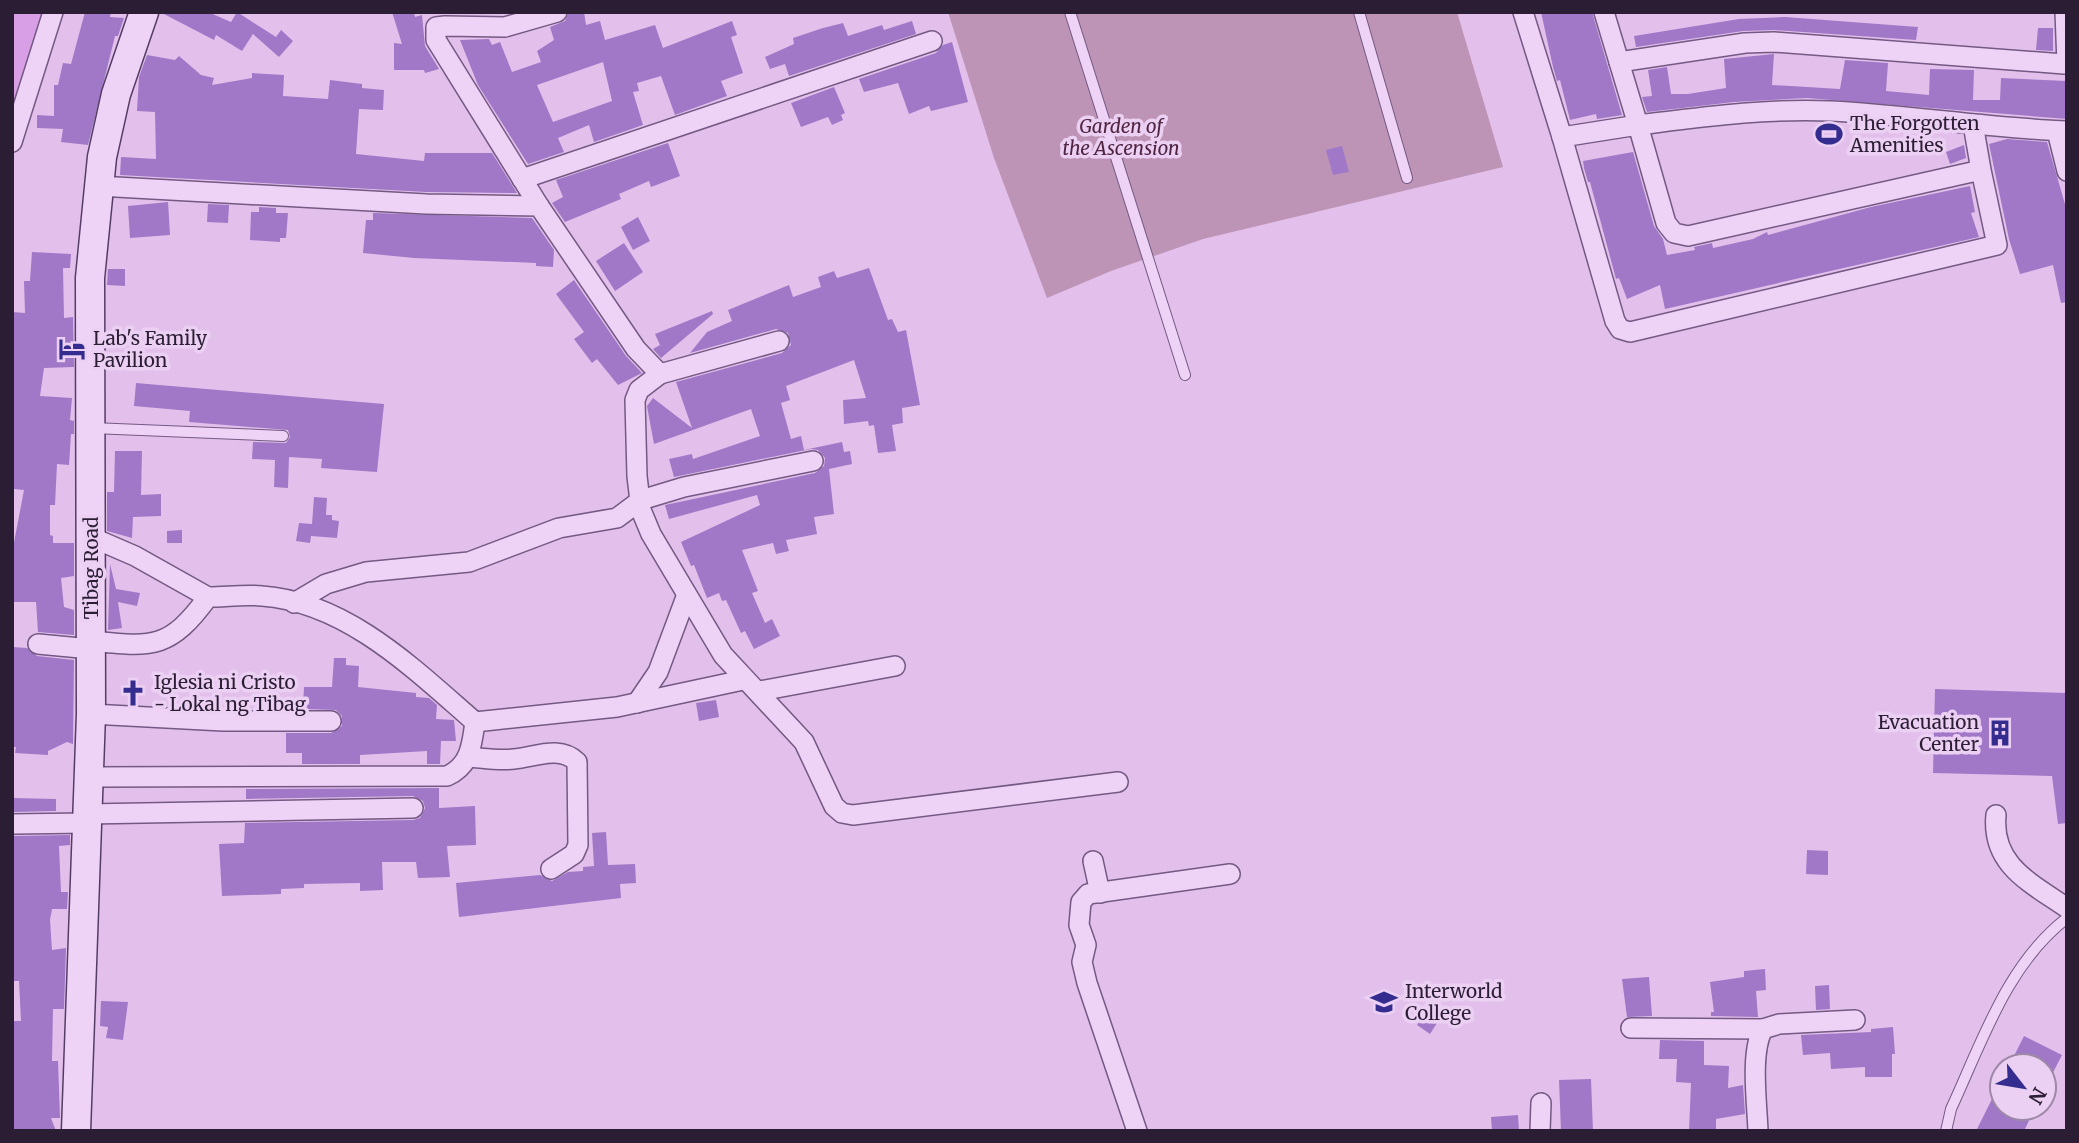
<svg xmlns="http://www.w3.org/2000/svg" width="2079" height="1143" viewBox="0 0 2079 1143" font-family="Merriweather,serif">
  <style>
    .sand { fill: #d99fe6 }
    .cemetery { fill: #bd94b5 }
    .building { fill: #a078c7; fill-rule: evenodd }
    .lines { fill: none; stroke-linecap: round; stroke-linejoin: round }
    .lane-casing { stroke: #735983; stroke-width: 12 }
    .street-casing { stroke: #735983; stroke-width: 22 }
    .secondary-casing { stroke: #543d65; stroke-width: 31 }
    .lane { stroke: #efd3f7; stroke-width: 10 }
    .street { stroke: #efd3f7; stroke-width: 19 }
    .secondary { stroke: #efd3f7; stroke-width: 28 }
    .labels { text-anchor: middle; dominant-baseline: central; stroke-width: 7; stroke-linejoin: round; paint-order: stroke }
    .poi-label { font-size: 19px; fill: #2a1d34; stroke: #ecd0f3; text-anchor: start }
    .park-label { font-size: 19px; font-style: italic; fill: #4f2541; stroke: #ecd0f3 }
    .street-label { font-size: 19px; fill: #2a1d34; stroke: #ecd0f3 }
  </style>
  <rect width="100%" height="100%" fill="#e2c0eb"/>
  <path class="sand" d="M12,12H47L12,137Z"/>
  <path class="cemetery" d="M948,12H1457L1503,167L1203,239L1111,271L1047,298L994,158Z"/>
  <g class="building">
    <path d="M85,12H111L110,17L124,18L118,36H115L88,145L61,142L63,129L37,128V115L54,116V85H58L63,63L71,64Z"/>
    <path d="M160,12H208L231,22L237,12L276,37L281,30L293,41L279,57L253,34L242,51L216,35L214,40Z"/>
    <path d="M392,12H414L415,17L422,15L425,46L439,69L425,73L424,70H394V43L402,44Z"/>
    <path d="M569,12H584L586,25L600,21L605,40L655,25L663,48L732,21L737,35L731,37L743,73L721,81L727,96L675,115L661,76L637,83L639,91L633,92L643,125L594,142L589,125L558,138L564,152L528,164L478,85L460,40L489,39L492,45L500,42L512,72L541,62L537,51L554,40L550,27L565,21ZM603,62L612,101L553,122L537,85Z"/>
    <path d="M1541,12H1592L1622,115L1597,119L1596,114L1570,120L1560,80L1557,81L1553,67Z"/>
    <path d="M1785,17L1918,27L1916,40L1774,30L1743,31L1636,47L1634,36L1739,19Z"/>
    <path d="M912,21L916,34L789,76L785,64L770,69L765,57L794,44L793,38L823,28L843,23L848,36L882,25L884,30Z"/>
    <path d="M2038,28H2053V51L2036,50Z"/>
    <path d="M952,42L968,102L931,111L929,106L909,114L898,83L864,92L859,79L936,53L943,45Z"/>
    <path d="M1774,54L1772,85L1840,89L1845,60L1888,63L1886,91L1929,95L1930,69L1974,70L1973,100H2000L2001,78L2067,81V119L1807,98L1734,102L1647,112L1642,97L1652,96L1648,70L1667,67L1671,94H1688L1726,88L1724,59Z"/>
    <path d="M147,55L175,60L179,56L201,75L214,78L212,85L252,78V73L284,75L283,96L328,99L330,80L362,84V88L384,90L383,110L359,109L356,154L424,161L425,153H492L517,193L426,192L120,175L121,157L156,159L155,112L137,111L139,77Z"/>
    <path d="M834,87L845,113L841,115L843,120L832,125L828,117L801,127L791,103Z"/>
    <path d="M2007,139L2047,142L2067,211V302L2061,303L2053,265L2020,274L2009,239L1989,144Z"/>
    <path d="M668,143L680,176L651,187L649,181L619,194L621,199L565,222L552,203L563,197L556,180Z"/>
    <path d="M1964,145L1966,158L1950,164L1946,152Z"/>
    <path d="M1342,146L1349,172L1333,175L1326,150Z"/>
    <path d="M1633,152L1654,226L1663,239L1667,255L1695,250L1694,247L1712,243L1713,248L1753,239L1767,232L1768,235L1871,207L1970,186L1975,212L1971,213L1979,237L1665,309L1660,285L1627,299L1619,278L1616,279L1590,182H1588L1584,168L1583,161Z"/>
    <path d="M168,202L170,235L130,238L128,206Z"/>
    <path d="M208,204L229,205L228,223L207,222Z"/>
    <path d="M259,207L276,208V213H288L286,238H280V242L250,240L251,212H259Z"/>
    <path d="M373,213L532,218L554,250L553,267L536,266V263L414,258L363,253L366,220H373Z"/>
    <path d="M638,217L650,241L633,250L621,227Z"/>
    <path d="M624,243L643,272L615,291L596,261Z"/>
    <path d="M32,252L71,254L70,268H63L64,318L73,317L74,367L44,368L40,396L72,398L70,420L74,421V434H71L69,465L57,464L55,505H50V535L53,536V543H74V576L61,578L64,607L74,610V635L38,632L36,602H13L12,553L24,490L14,489L12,312L25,313L24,281H30Z"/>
    <path d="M869,268L888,320L892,319L898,332L906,330L920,405L902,408L903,423L892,425L896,451L878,453L874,425L869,426L868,421L844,424L843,400L866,398L854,360L786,386L790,400L781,403L791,439L801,436L804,450L842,442L844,452L850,451L852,464L829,469L834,514L814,517L817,534L786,540L789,551L776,554L773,543L742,550L758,591L752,593L765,623L772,619L780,636L754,649L745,631L741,633L726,600L722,601L719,593L707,598L694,565L691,566L681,542L760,505L757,495L669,519L665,505L815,473L824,466L825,458L818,450L811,449L674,477L669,459L692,454L693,459L760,436L751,409L654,444L647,406L653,398L692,428L676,382L782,353L791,345L788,333L776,329L690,353L707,332L732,321L728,310L789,285L793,297L821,287L818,277L834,271L837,278Z"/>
    <path d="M108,269H125V286L107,285Z"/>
    <path d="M574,280L626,356L642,373L618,385L597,359L592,363L574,339L584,332L556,294Z"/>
    <path d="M712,311L713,314L661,358L653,349L660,345L655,334Z"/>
    <path d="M136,383L384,404L377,472L321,468L322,459L289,457L288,488L274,487L275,460L252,459L253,442L286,443L290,437L288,430L189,422L190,411L134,406Z"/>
    <path d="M115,451H142L141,495L161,494V516L133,517L132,538L107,531V492H114Z"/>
    <path d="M314,497L327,498L326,515H332V520L339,521L337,538L311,536L310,543L296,541L299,523L312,524Z"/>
    <path d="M182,530V543H167V531Z"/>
    <path d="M110,564L116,589L140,593L137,606L118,602L122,628L108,630Z"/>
    <path d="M12,647L27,648L37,656L74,660L73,744L67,742L48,751V755L15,753L16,747H12Z"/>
    <path d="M334,658H346V665L359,666L358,687L416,693V697L429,698L437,705L436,719L454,720L456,741H441L440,764H427V751L360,755V764H302V753H286V733H331L342,726V716L336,710L303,709L304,687H332Z"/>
    <path d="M1935,689L2067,693V823L2058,824L2052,776L1933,773Z"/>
    <path d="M716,700L719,717L699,721L696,703Z"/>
    <path d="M439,788V808L475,806L476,845L447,846L450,877L418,878L416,862H382L383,890L360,891V883L304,884V888L281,889V894L222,896L219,844L244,843L245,823L413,820L420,818L425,808L423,801L413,796L246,799V789Z"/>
    <path d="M12,798L56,799V811L12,812Z"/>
    <path d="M606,832L608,865L635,864L636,883L620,884L621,898L459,917L456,883L540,875L552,881L568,872L583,871V867L594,866L592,833Z"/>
    <path d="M70,835V845L59,846L61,892H68L67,909H52L50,920L52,950L66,948L64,1009H53L52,1061H58L60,1118H51L56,1131H12V1021H21L19,981H12V836Z"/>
    <path d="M1807,850L1828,851V875L1806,874Z"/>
    <path d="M1765,969L1766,990L1756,991L1758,1017L1711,1016V1012H1714L1710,982L1744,977V971Z"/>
    <path d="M1649,977L1652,1016L1627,1017L1622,979Z"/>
    <path d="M1829,985L1830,1009L1816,1010L1815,986Z"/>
    <path d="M101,1001L128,1002L123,1040L106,1038L108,1027L100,1026Z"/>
    <path d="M1425,1014L1437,1023L1430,1034L1417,1025Z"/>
    <path d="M1893,1027L1895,1054H1892V1077H1865V1067L1831,1069L1830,1053L1803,1055L1801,1035L1871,1032V1029Z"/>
    <path d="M2024,1036L2062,1055L2044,1090V1066H2009Z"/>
    <path d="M1660,1040L1704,1041V1065L1729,1066L1728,1088L1743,1085L1745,1114L1716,1119V1131H1689L1691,1083L1676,1082L1677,1059H1659Z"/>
    <path d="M1591,1079L1593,1131H1561L1559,1080Z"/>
    <path d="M2002,1079V1108H2035L2024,1131H1976Z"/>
    <path d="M1518,1115L1519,1131H1492L1491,1117Z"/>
  </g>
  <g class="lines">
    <g class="lane-casing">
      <g id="lane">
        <path d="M1070,12L1185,375"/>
        <path d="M1359,12L1407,178"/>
        <path d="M92,428L283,436"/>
        <path d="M1946,1131L1951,1109C1982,1042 2007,964 2067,918"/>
      </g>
    </g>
    <g class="street-casing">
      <g id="street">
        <path d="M1523,12L1562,137"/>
        <path d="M1604,12L1638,125C1703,117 1766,108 1831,111C1910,115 1988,128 2067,131"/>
        <path d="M2065,12L2067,64"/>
        <path d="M1619,62L1745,43L1774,42L2064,64"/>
        <path d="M1973,124L1981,170L1688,236L1674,233L1666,223L1638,125L1562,137L1615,321L1620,329L1630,332L1997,245L1981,170"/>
        <path d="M2057,131L2067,171"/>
        <path d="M12,142L53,12"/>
        <path d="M522,179L932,41"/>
        <path d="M98,186L426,204L539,206L636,349L660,374L779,341"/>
        <path d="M539,206L436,40V27L445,26L505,27L557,12"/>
        <path d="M660,374L639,390L635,400L637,476L641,510L651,534L723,655L804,742L834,806L842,813L853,815L1118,782"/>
        <path d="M91,537L135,556L208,597"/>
        <path d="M294,603L326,584L366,572L469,562L559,528L617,518L641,500L684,487L813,461"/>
        <path d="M91,641C153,647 169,650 208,597C226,597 245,594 262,596C347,602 415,670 475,722L617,707L743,680"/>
        <path d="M38,644L91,649"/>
        <path d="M760,691L895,666"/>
        <path d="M637,703L658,672L686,597"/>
        <path d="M91,714L223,721H331"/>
        <path d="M469,757C483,758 499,761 514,759C535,757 560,745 577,762L578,845L574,854L551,869"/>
        <path d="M89,777L447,776C470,766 472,745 475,722"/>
        <path d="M87,814L413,808"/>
        <path d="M1996,815C1991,865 2031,883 2067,908"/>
        <path d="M12,824L87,823"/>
        <path d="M1093,861L1100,893"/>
        <path d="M1631,1028L1763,1029"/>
        <path d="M1137,1131L1087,983L1082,962L1086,945L1079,925L1081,902L1088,894L1230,874"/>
        <path d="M1540,1131L1541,1103"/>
        <path d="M1758,1131C1757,1103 1750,1052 1763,1029L1779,1024L1855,1020"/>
      </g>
    </g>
    <g class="secondary-casing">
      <path id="secondary" d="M76,1131L91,714L90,278L102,157L116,94L144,12"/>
    </g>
    <use href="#lane" class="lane"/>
    <use href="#street" class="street"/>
    <use href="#secondary" class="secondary"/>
  </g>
  <defs>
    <g id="stadium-bare" transform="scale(2.1)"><path d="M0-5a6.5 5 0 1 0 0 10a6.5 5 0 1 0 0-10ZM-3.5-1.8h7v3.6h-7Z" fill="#342d8f" stroke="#ecd0f3" stroke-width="2.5" paint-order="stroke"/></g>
    <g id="hotel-bare" transform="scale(2.1)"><path d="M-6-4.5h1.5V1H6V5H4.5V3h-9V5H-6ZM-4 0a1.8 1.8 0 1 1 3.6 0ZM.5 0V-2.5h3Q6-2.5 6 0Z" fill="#342d8f" stroke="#ecd0f3" stroke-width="2.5" paint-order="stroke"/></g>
    <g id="church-bare" transform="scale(2.1)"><path d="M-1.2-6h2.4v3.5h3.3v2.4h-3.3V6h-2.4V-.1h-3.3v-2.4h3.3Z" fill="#342d8f" stroke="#ecd0f3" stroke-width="2.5" paint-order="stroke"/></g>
    <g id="building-bare" transform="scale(2.1)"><path d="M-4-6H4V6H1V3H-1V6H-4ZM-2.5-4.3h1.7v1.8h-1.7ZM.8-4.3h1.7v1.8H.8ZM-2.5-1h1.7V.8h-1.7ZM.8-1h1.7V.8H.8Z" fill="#342d8f" stroke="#ecd0f3" stroke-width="2.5" paint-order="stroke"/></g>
    <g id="university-bare" transform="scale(2.1)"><path d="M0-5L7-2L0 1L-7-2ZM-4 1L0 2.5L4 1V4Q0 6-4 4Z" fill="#342d8f" stroke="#ecd0f3" stroke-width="2.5" paint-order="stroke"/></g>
  </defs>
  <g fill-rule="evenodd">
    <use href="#stadium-bare" x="1829" y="134"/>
    <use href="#hotel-bare" x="72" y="349"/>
    <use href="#church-bare" x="133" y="693"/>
    <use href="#building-bare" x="2000" y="733"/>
    <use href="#university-bare" x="1384" y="1002"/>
  </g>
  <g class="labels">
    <g class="poi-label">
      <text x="1850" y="123">The Forgotten<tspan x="1850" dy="22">Amenities</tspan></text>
      <text x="93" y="338">Lab's Family<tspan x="93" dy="22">Pavilion</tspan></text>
      <text x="154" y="682">Iglesia ni Cristo<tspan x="154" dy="22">- Lokal ng Tibag</tspan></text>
      <text x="1979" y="722" text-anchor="end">Evacuation<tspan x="1979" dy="22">Center</tspan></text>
      <text x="1405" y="991">Interworld<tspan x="1405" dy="22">College</tspan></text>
    </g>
    <g class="park-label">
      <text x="1121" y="126">Garden of<tspan x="1121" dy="22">the Ascension</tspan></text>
    </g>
    <g class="street-label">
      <text transform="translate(91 568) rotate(-90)">Tibag Road</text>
    </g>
  </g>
  <rect width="2079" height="1143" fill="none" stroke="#2a1d34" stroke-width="28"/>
  <g transform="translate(2023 1087) rotate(121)"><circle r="33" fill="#ecd0f3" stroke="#9e88a7" stroke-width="2"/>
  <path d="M0-5L12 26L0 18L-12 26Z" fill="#342d8f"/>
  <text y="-10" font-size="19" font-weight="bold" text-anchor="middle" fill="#2a1d34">N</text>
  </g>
</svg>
